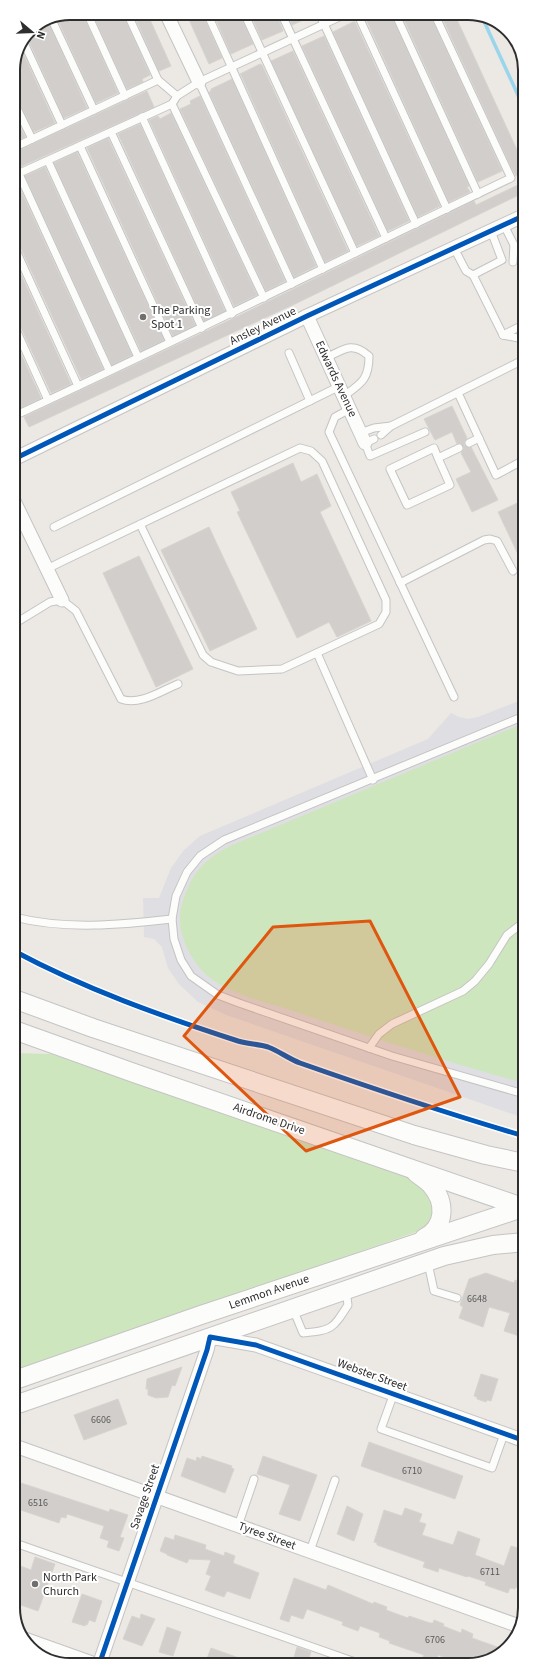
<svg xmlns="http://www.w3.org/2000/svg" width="538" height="1678" viewBox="0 0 538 1678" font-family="'Source Sans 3',sans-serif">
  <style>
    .airport { fill: #dfdee2 }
    .grass { fill: #cee6be }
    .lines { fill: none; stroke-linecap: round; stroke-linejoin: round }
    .stream { stroke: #99d6ec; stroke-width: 3.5 }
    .building { fill: #d1cecb; stroke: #d7d4d0 }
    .lane-casing { stroke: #c5c4c5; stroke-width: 9 }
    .street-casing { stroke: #c5c4c5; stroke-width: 15 }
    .secondary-casing { stroke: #c5c4c5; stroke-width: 20 }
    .lane { stroke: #fcfcfb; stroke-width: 7 }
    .street { stroke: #fcfcfb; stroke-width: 13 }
    .secondary { stroke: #fcfcfb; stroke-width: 18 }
    .cycleway-casing { stroke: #fff; stroke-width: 8 }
    .cycleway { stroke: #0057b8; stroke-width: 5 }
    .marked { fill: #df570e; fill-opacity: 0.2; stroke: #df570e; stroke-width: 3; stroke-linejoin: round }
    .poi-dot { fill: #706f6e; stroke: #fff; stroke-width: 1.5 }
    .labels { text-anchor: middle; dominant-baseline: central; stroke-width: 4; stroke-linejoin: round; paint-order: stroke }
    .number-label { font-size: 10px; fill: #585857 }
    .poi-label { font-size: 12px; fill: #2e2e2e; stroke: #fff; text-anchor: start }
    .street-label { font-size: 12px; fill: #2e2e2e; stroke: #fff }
    .rim { fill: none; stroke: #2e2e2e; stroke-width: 2 }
  </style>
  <rect width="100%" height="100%" fill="#ece8e4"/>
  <path class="airport" d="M524,699V1118L226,1015L198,1002L179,984L168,968L162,947L154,939L144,937L143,898H159L171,868L184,850L200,836L428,739L451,713L459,717L468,719L478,717Z"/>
  <g class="grass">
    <path d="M524,723V1083C447,1062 372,1038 296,1012C270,1003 230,995 209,977C190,961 174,929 182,904C192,873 202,861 230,846Z"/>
    <path d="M14,1053L51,1054L425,1183L435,1210L429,1223L416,1232L15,1373Z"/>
  </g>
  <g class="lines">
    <path class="stream" d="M482,17L523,106"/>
  </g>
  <g class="building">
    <path d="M70,13H82L118,93L96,103L57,18Z"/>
    <path d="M92,13H122L150,75L142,79L143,82L127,89Z"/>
    <path d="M133,13H147L171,66L159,71Z"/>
    <path d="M186,13H202L222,58L209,64Z"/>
    <path d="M213,13H239L253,44L231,54Z"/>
    <path d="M250,13H276L283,31L262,40Z"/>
    <path d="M287,13H314L315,15L292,25Z"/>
    <path d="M373,13H390L469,186L467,187L470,192L449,202L365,17Z"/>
    <path d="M401,13H429L502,171L478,182Z"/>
    <path d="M440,13H454L523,163V173L516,176L511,167Z"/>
    <path d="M48,22L87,108L64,118L29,41L26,38L30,29Z"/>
    <path d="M353,22H355L440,206L418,217L333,32Z"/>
    <path d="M324,36L409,221L388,231L302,46Z"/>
    <path d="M21,49L55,123L34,132L17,98L13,95V66Z"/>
    <path d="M293,51L379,236L357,246L271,61Z"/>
    <path d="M260,64L262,65L348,251L325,262L241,75L240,74Z"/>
    <path d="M232,79L316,266L294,277L209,92L211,91V89Z"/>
    <path d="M147,91L154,107L13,170V153Z"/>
    <path d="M200,96L285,281L266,291L180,109L191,104L190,101Z"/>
    <path d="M13,112L25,137L13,142Z"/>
    <path d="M171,113L257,295L234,306L149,120L158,116L160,119Z"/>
    <path d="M140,124L225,311L204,321L118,134Z"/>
    <path d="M108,138L195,325L173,336L87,148Z"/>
    <path d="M77,152L164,340L141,351L54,163Z"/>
    <path d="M45,167L132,355L112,365L25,176Z"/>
    <path d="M16,180L103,369L81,379L18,242L13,239V181Z"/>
    <path d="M520,184L523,193L295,304L29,427L24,417L234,318L474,201L476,205Z"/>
    <path d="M13,257L71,384L51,393L18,321L13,318Z"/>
    <path d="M13,336L41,398L20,408L13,394Z"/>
    <path d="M452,406L467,438L465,441L464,445L467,447H471L498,500L472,512L456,479L471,472L461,453L464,449L463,446L460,443L457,444L452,432L435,440L424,419Z"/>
    <path d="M293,463L301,482L317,474L331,506L320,512L371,621L337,637L329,622L297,638L237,512L240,511L231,492Z"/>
    <path d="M524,500V567L498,512Z"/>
    <path d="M209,527L257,629L210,651L161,550Z"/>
    <path d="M139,556L193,669L156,687L103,573Z"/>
    <path d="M486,1273L514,1283L515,1280L525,1283V1290L518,1314L525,1316V1318L519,1336L504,1331L510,1313L489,1307L483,1327L459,1318L463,1307L460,1305L469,1279Z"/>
    <path d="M182,1367L175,1386L172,1385L168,1397L156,1398L148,1395V1389H146L147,1379Z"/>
    <path d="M481,1374L498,1379L491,1401L487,1400L486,1402L477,1399V1397L474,1396Z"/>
    <path d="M118,1399L127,1424L84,1440L74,1415Z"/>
    <path d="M369,1442L463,1476L455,1499L361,1466Z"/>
    <path d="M202,1456L232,1466L231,1468L234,1469L225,1493L181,1476L187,1458L196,1461L197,1457L201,1459Z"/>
    <path d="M263,1456L317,1475L300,1521L279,1514L290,1485L257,1474Z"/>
    <path d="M15,1481L109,1512L110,1509L128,1515L120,1537L124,1538L119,1551L107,1547L109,1541L100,1538L104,1526L67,1514L66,1518L61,1517L59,1523L15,1508Z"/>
    <path d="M347,1506L363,1514L354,1541L337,1534Z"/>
    <path d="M405,1508L422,1514L419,1522L426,1524L422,1535L453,1545L458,1531L480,1539L475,1555L504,1566L511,1546L525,1550V1568L522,1577L525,1578L521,1589L516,1587L515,1589L510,1588L508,1593L485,1585L486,1582L468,1576L467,1577L439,1568L438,1572L423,1567L425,1562L377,1545V1543L374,1542L384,1510L402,1516Z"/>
    <path d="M175,1535L206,1545L205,1549L224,1556L225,1552L235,1556L233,1563L259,1573L250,1599L227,1591L224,1597L205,1590L211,1576L206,1574L211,1560L189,1559L187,1563L167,1555V1554L160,1551L165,1537L174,1540Z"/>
    <path d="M35,1557L55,1564L38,1611L15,1603V1564L31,1570Z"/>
    <path d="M294,1578L326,1590L328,1585L373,1604L374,1602L387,1607L386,1610L408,1618L409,1616L430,1623H433L434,1620L444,1624L443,1626L461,1633L462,1629L473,1634L472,1638L503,1649L483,1663H460L438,1655L435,1663H425V1661L422,1660L424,1655L389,1643L390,1641L379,1637L380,1633L360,1626L358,1631L342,1625L343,1622L307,1609L303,1619L291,1615L289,1622L280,1619Z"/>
    <path d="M82,1594L102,1601L95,1622L89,1620L87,1625L86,1624L85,1626L72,1622Z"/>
    <path d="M141,1614L155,1619L142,1646L123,1639L132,1616L140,1619Z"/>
    <path d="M167,1627L181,1632L173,1656L159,1652Z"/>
    <path d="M297,1647L311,1652L307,1664H292Z"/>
    <path d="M211,1648L253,1663V1664H205Z"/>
  </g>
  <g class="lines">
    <g class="lane-casing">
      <g id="lane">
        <path d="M87,13L125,96"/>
        <path d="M127,13L158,80L177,96"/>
        <path d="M207,13L323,269"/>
        <path d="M244,13L355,253"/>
        <path d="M281,13L386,238"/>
        <path d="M319,13L416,224"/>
        <path d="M357,13L447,209"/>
        <path d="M395,13L478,194"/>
        <path d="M52,20L94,110"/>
        <path d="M24,43L62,125"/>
        <path d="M199,82L292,284"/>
        <path d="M13,100L32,139"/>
        <path d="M172,104L264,298"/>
        <path d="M142,117L232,314"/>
        <path d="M111,132L202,328"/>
        <path d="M80,146L170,342"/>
        <path d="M13,148L158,80"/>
        <path d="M48,161L138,357"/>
        <path d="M19,174L109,370"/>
        <path d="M13,176L172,104L177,96L199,82L348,13"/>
        <path d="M504,225L514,245L523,251"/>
        <path d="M13,244L78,386"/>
        <path d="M454,248L466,271L473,275L502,260L491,231"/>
        <path d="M513,262L514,245"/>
        <path d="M473,275L503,335L523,325"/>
        <path d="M522,280L523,281"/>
        <path d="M13,323L48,400"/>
        <path d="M503,335L523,339"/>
        <path d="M289,353L310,401"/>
        <path d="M326,358C344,349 352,341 369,356C369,379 362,383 344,396"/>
        <path d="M458,393L496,475L524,460"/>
        <path d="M350,409L335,417L329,432L454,697"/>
        <path d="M14,414V416C181,339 345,257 511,178L434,13"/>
        <path d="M360,433L374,428L391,426"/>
        <path d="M381,435L391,426L523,360"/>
        <path d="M374,439L365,443L370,456L425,432"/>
        <path d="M469,443L479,438"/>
        <path d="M438,458L450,485L407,505L390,469L434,448L438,458L459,448"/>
        <path d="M54,527L340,386"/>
        <path d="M47,569L63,561L300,448L311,451L322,461L386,600V612L379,624L282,669L238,671L211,662L203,655L140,524"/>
        <path d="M400,583L484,540L490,539L497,541L513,571"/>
        <path d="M14,624L50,602L62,600L76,611L121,699C139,706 161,691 178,684"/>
        <path d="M317,653L373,780"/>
        <path d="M524,716L224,840L200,856L187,872L176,896L172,919L174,939L181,960L191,976L218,995L239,1003L392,1056L524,1094"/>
        <path d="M14,917C65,930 120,925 172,919"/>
        <path d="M369,1048L379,1034L392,1024L463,991L475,981L489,964L507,935L524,922"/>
        <path d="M428,1263L434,1291L457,1298"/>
        <path d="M293,1309L303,1333C332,1330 332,1330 348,1305L346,1291"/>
        <path d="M394,1393L381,1429L492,1468L504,1434"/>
        <path d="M238,1526L254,1479"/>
        <path d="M15,1543L361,1664"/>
        <path d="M310,1551L335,1480"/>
      </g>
    </g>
    <g class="street-casing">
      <g id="street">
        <path d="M166,13L199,82"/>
        <path d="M307,316L365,443"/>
        <path d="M14,459L307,316L523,216"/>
        <path d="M14,501L62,600"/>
        <path d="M15,1446L519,1626"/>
        <path d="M25,1639L98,1665"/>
        <path d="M99,1665L207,1350L210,1337L256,1345L525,1441"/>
      </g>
    </g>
    <g class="secondary-casing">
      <g id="secondary">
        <path d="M14,999L93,1028L414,1135L486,1155L524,1163"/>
        <path d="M14,1030L134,1073L525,1208"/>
        <path d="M416,1173C421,1177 427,1180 431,1185C446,1202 446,1227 424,1238"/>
        <path d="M15,1380L201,1315L525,1207"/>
        <path d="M15,1405L444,1256L493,1245L525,1242"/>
      </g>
    </g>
    <use href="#lane" class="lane"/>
    <use href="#street" class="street"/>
    <use href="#secondary" class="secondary"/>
    <g class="cycleway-casing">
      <g id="cycleway">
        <path d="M14,459L307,316L523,216"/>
        <path d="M14,951C85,989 161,1016 238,1041C248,1044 258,1044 268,1047C279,1051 289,1059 300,1063C374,1089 449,1114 524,1136"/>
        <path d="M99,1665L207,1350L210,1337L256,1345L525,1441"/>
      </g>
    </g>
    <use href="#cycleway" class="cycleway"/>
  </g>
  <path class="marked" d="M370,921L460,1097L306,1151L184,1036L273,927Z"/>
  <g class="poi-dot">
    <circle cx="143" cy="317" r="4"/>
    <circle cx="35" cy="1584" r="4"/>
  </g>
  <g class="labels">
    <g class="number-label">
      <text x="477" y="1299">6648</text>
      <text x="101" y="1420">6606</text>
      <text x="412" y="1471">6710</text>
      <text x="38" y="1503">6516</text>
      <text x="490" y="1572">6711</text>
      <text x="435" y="1640">6706</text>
    </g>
    <g class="poi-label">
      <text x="151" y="310">The Parking<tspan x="151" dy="14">Spot 1</tspan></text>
      <text x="43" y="1577">North Park<tspan x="43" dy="14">Church</tspan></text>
    </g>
    <g class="street-label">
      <text transform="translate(263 326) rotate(-26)">Ansley Avenue</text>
      <text transform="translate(336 379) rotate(65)">Edwards Avenue</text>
      <text transform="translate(269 1119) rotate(19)">Airdrome Drive</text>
      <text transform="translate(269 1292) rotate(-19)">Lemmon Avenue</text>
      <text transform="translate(372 1375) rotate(20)">Webster Street</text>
      <text transform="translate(145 1497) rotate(-71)">Savage Street</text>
      <text transform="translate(267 1536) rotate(20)">Tyree Street</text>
    </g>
  </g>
  <path d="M0 0H538V1678H0ZM70 20H468A50 50 0 0 1 518 70V1608A50 50 0 0 1 468 1658H70A50 50 0 0 1 20 1608V70A50 50 0 0 1 70 20Z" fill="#fff" fill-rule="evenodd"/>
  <path class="rim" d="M70 20H468A50 50 0 0 1 518 70V1608A50 50 0 0 1 468 1658H70A50 50 0 0 1 20 1608V70A50 50 0 0 1 70 20Z"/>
  <g transform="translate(32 32) rotate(109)" stroke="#ffffff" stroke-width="3" paint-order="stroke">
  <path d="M0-3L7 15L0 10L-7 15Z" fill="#2e2e2e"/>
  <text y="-6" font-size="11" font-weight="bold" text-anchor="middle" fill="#2e2e2e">N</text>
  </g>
</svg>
